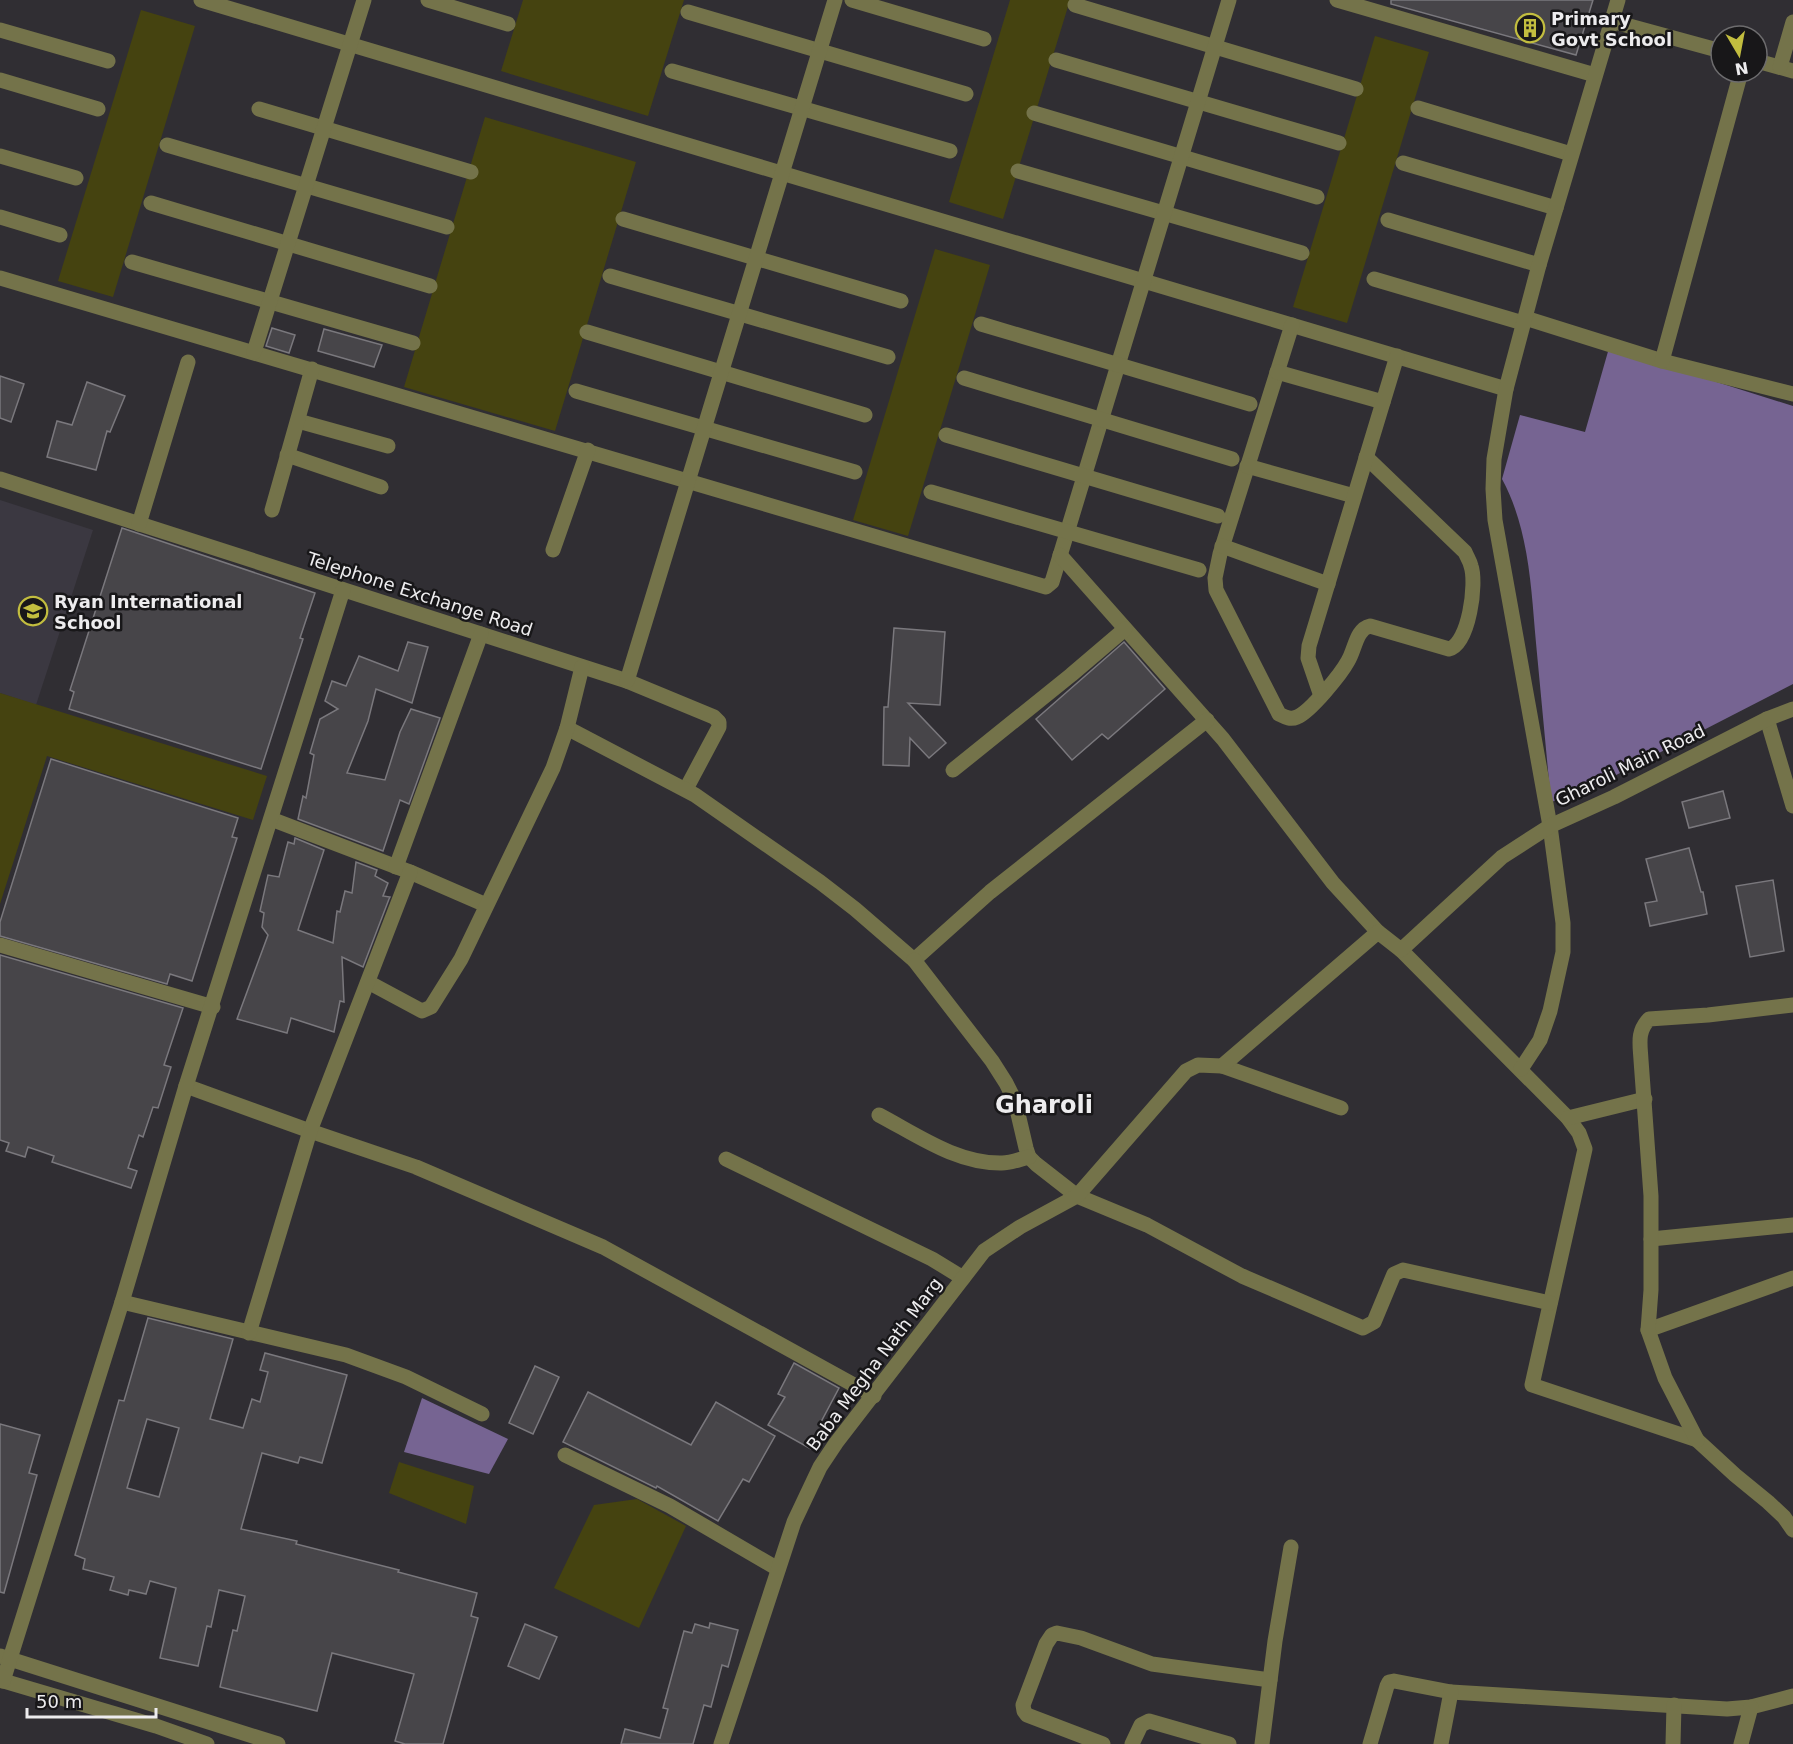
<svg xmlns="http://www.w3.org/2000/svg" width="1793" height="1744" viewBox="0 0 1793 1744" font-family="'DejaVu Sans',sans-serif">
  <style>
    .built { fill: #3b3841 }
    .green { fill: #454310 }
    .water { fill: #766492 }
    .building { fill: #474549; stroke: #7a787d; stroke-width: 1.5; fill-rule: evenodd }
    .lines { fill: none; stroke-linecap: round; stroke-linejoin: round }
    .minor { stroke: #74734a; stroke-width: 15 }
    .labels { text-anchor: middle; dominant-baseline: central; stroke-width: 5; stroke-linejoin: round; paint-order: stroke }
    .poi-label { font-size: 18px; font-weight: bold; fill: #edecee; stroke: #181719; text-anchor: start }
    .street-label { font-size: 18px; fill: #edecee; stroke: #181719 }
    .district-label { font-size: 24px; font-weight: bold; fill: #edecee; stroke: #181719 }
  </style>
  <rect width="100%" height="100%" fill="#302e33"/>
  <path class="built" d="M0,500L93,530L36,705L0,693Z"/>
  <g class="green">
    <path d="M523,0H684L648,116L501,71Z"/>
    <path d="M1010,0H1070L1003,219L949,202Z"/>
    <path d="M141,10L195,26L113,297L58,281Z"/>
    <path d="M1375,36L1429,52L1347,323L1293,307Z"/>
    <path d="M485,117L636,162L555,431L404,387Z"/>
    <path d="M935,249L990,265L908,536L853,520Z"/>
    <path d="M0,693L267,776L253,820L47,756L0,904Z"/>
    <path d="M399,1462L474,1486L466,1524L389,1493Z"/>
    <path d="M637,1499L686,1526L639,1628L554,1588L594,1505Z"/>
  </g>
  <g class="water">
    <path d="M1609,348L1793,406V684L1587,790L1551,802C1546,749 1541,696 1536,643C1531,587 1529,529 1502,479L1520,415L1585,432Z"/>
    <path d="M422,1398L508,1439L489,1474L404,1452Z"/>
  </g>
  <g class="building">
    <path d="M1391,0H1593L1576,55L1391,4Z"/>
    <path d="M272,328L295,335L289,353L266,346Z"/>
    <path d="M324,329L382,345L374,367L318,351Z"/>
    <path d="M0,376L24,384L11,422L0,418Z"/>
    <path d="M87,382L125,396L110,432L107,431L96,470L47,457L57,421L72,425Z"/>
    <path d="M122,528L315,593L300,638L303,639L261,769L69,709L74,692L70,690Z"/>
    <path d="M894,628L945,632L940,705L908,703L946,743L929,758L910,738L909,766L883,765L884,707H888Z"/>
    <path d="M408,642L428,647L412,703L376,689L368,721L347,773L385,780L400,732L411,709L440,718L409,804L400,800L383,851L298,819L303,796L306,798L314,755L310,753L320,719L338,709L325,701L332,681L346,686L359,656L398,671Z"/>
    <path d="M1124,642L1165,689L1108,739L1102,734L1072,760L1036,719Z"/>
    <path d="M51,759L238,818L232,837L237,838L192,981L170,974L167,984L0,936V922Z"/>
    <path d="M1723,791L1730,818L1689,828L1682,802Z"/>
    <path d="M295,838L324,850L298,930L333,943L337,911L340,912L345,891L352,893L356,862L377,870L375,876L388,883L383,896L390,897L389,899L363,967L342,957L344,1002L340,1001L334,1032L291,1018L287,1033L237,1019L268,935L262,927L264,913L260,911L268,875L279,877L288,842L294,844Z"/>
    <path d="M1689,848L1701,892H1703L1707,914L1650,926L1645,903L1657,901L1646,859Z"/>
    <path d="M1773,880L1784,951L1750,957L1736,886Z"/>
    <path d="M0,955L183,1008L164,1065L171,1067L158,1108L153,1107L143,1137L139,1135L128,1168L137,1171L131,1188L52,1162L54,1156L28,1147L25,1157L6,1151L9,1143L0,1140Z"/>
    <path d="M148,1318L233,1339L210,1419L243,1428L252,1399L260,1402L268,1372L260,1370L265,1353L347,1375L322,1463L300,1457L298,1463L262,1453L241,1529L297,1541L296,1544L399,1570L398,1572L477,1593L471,1616L478,1618L443,1744H405L395,1741L414,1674L332,1653L317,1711L220,1687L233,1630L237,1631L245,1596L219,1590L211,1627L207,1626L198,1666L160,1658L176,1588L150,1581L146,1594L129,1590L128,1595L110,1590L114,1577L83,1569L85,1559L75,1555L119,1400L124,1401ZM147,1419L179,1428L159,1497L127,1488Z"/>
    <path d="M794,1363L839,1388L821,1422L826,1425L811,1449L768,1425L785,1397L778,1394Z"/>
    <path d="M535,1366L559,1377L533,1434L509,1423Z"/>
    <path d="M588,1392L691,1445L716,1402L775,1436L749,1482L743,1479L718,1521L657,1486L656,1488L563,1442Z"/>
    <path d="M0,1424L40,1435L29,1473L37,1475L4,1593L0,1592Z"/>
    <path d="M710,1623L738,1630L728,1667L722,1665L711,1707L704,1705L693,1744H621L625,1729L660,1738L668,1709L663,1708L684,1631L692,1633L695,1624L709,1628Z"/>
    <path d="M525,1624L557,1637L539,1679L508,1666Z"/>
  </g>
  <g class="lines">
    <g class="minor">
      <path d="M201,0L1506,389"/>
      <path d="M428,0L508,24"/>
      <path d="M852,0L984,39"/>
      <path d="M1337,0L1595,75"/>
      <path d="M1075,5L1356,89"/>
      <path d="M688,12L966,94"/>
      <path d="M1611,21L1721,51"/>
      <path d="M0,30L108,61"/>
      <path d="M1056,60L1339,143"/>
      <path d="M1757,61L1793,71"/>
      <path d="M1780,67L1793,22"/>
      <path d="M672,71L950,151"/>
      <path d="M0,80L98,109"/>
      <path d="M1418,108L1571,154"/>
      <path d="M259,109L471,172"/>
      <path d="M1034,113L1317,197"/>
      <path d="M167,145L447,227"/>
      <path d="M0,156L76,178"/>
      <path d="M1403,163L1556,208"/>
      <path d="M1018,171L1302,253"/>
      <path d="M151,203L430,286"/>
      <path d="M0,217L60,235"/>
      <path d="M623,219L901,301"/>
      <path d="M1388,220L1539,265"/>
      <path d="M132,262L413,343"/>
      <path d="M610,276L888,357"/>
      <path d="M0,278L1046,587L1052,582L1229,0"/>
      <path d="M1374,279L1523,323"/>
      <path d="M1525,318L1662,361L1793,394"/>
      <path d="M981,324L1250,404"/>
      <path d="M1292,325L1220,554L1215,578L1216,590L1279,714C1285,717 1290,720 1297,717C1310,712 1341,674 1348,661C1355,650 1356,629 1370,626L1449,649C1469,644 1477,583 1471,566C1470,561 1467,557 1465,552L1366,457"/>
      <path d="M587,332L865,415"/>
      <path d="M254,352L364,0"/>
      <path d="M1662,361L1741,72"/>
      <path d="M1277,372L1383,402"/>
      <path d="M964,378L1232,459"/>
      <path d="M576,391L855,472"/>
      <path d="M298,421L388,446"/>
      <path d="M946,435L1218,516"/>
      <path d="M287,455L381,487"/>
      <path d="M1247,466L1354,496"/>
      <path d="M0,479L627,681L714,717L719,722V727L686,789"/>
      <path d="M931,492L1199,570"/>
      <path d="M272,510L312,369"/>
      <path d="M139,524L188,362"/>
      <path d="M1222,546L1328,584"/>
      <path d="M553,550L588,450"/>
      <path d="M1060,555L1223,739L1333,883L1378,932"/>
      <path d="M627,681L835,0"/>
      <path d="M1321,696L1308,658L1309,646L1397,356"/>
      <path d="M1767,719L1793,806"/>
      <path d="M567,728L695,795L820,882L855,909L914,960L990,892L1207,720"/>
      <path d="M953,770L1071,675L1125,629"/>
      <path d="M271,819L410,872L486,905"/>
      <path d="M396,867L481,634"/>
      <path d="M0,945L213,1007"/>
      <path d="M1401,950L1568,1118L1579,1133L1585,1149L1532,1385L1697,1440L1735,1475L1768,1502L1784,1517L1793,1530"/>
      <path d="M914,960L992,1061L1006,1083L1015,1101L1026,1148L1029,1157L1036,1164L1077,1196L1147,1225L1242,1276L1363,1328L1374,1322L1394,1274L1403,1270L1550,1303"/>
      <path d="M368,982L422,1011L431,1007L461,959L553,768L567,728L582,667"/>
      <path d="M1222,1066L1341,1108"/>
      <path d="M1521,1069L1540,1040L1550,1011L1563,952V923L1550,826L1495,520L1493,489L1494,459L1506,389L1539,265L1618,0"/>
      <path d="M186,1086L310,1131L416,1167L603,1247L874,1396"/>
      <path d="M879,1115C917,1135 957,1164 1002,1163C1011,1163 1020,1159 1029,1157"/>
      <path d="M1568,1118L1645,1099"/>
      <path d="M726,1159L932,1259L963,1278"/>
      <path d="M1651,1239L1793,1225"/>
      <path d="M122,1302L346,1355L406,1377L482,1414"/>
      <path d="M1648,1330L1793,1278"/>
      <path d="M249,1333L310,1131L410,872"/>
      <path d="M1697,1440L1665,1378L1648,1330L1651,1290V1196L1641,1060C1640,1043 1637,1032 1649,1019L1708,1015L1793,1005"/>
      <path d="M565,1455L670,1506L778,1569"/>
      <path d="M0,1656L278,1744"/>
      <path d="M0,1680L156,1726L207,1744"/>
      <path d="M3,1681L122,1302L186,1086L343,590"/>
      <path d="M721,1744L794,1522L820,1467L836,1443L984,1251L1020,1227L1077,1196L1186,1071L1198,1065L1222,1066L1378,932L1401,950L1502,857L1550,826L1614,797L1767,719L1793,709"/>
      <path d="M1103,1744L1027,1715L1024,1711L1023,1705L1046,1644L1052,1635L1057,1633L1081,1638L1152,1664L1270,1680"/>
      <path d="M1132,1744L1141,1725L1149,1721L1229,1744"/>
      <path d="M1262,1744L1275,1641L1291,1547"/>
      <path d="M1370,1744L1387,1686L1389,1682L1394,1681L1451,1692L1727,1709L1751,1707L1793,1696"/>
      <path d="M1441,1744L1451,1692"/>
      <path d="M1673,1744L1674,1705"/>
      <path d="M1741,1744L1751,1707"/>
    </g>
  </g>
  <defs>
    <g id="building-ring" transform="scale(1.5)"><circle r="9.5" fill="#181719" stroke="#c2bd3f" stroke-width="1.5"/><path d="M-4-6H4V6H1V3H-1V6H-4ZM-2.5-4.3h1.7v1.8h-1.7ZM.8-4.3h1.7v1.8H.8ZM-2.5-1h1.7V.8h-1.7ZM.8-1h1.7V.8H.8Z" fill="#c2bd3f"/></g>
    <g id="school-ring" transform="scale(1.5)"><circle r="9.5" fill="#181719" stroke="#c2bd3f" stroke-width="1.5"/><path d="M0-5L7-2L0 1L-7-2ZM-4 1L0 2.5L4 1V4Q0 6-4 4Z" fill="#c2bd3f"/></g>
  </defs>
  <g fill-rule="evenodd">
    <use href="#building-ring" x="1530" y="28"/>
    <use href="#school-ring" x="33" y="611"/>
  </g>
  <g class="labels">
    <g class="poi-label">
      <text x="1551" y="18">Primary<tspan x="1551" dy="21">Govt School</tspan></text>
      <text x="54" y="601">Ryan International<tspan x="54" dy="21">School</tspan></text>
    </g>
    <g class="street-label">
      <text transform="translate(420 594) rotate(18)">Telephone Exchange Road</text>
      <text transform="translate(1630 765) rotate(-26)">Gharoli Main Road</text>
      <text transform="translate(874 1364) rotate(-53)">Baba Megha Nath Marg</text>
    </g>
    <g class="district-label">
      <text x="1044" y="1105">Gharoli</text>
    </g>
  </g>
  <g transform="translate(1739 54) rotate(170)"><circle r="28" fill="#181719" stroke="#6d6c6e" stroke-width="1.5"/>
  <path d="M0-4.5L10 22L0 15L-10 22Z" fill="#c2bd3f"/>
  <text y="-9" font-size="16" font-weight="bold" text-anchor="middle" fill="#edecee">N</text>
  </g>
  <path d="M27 1708v9h129v-9" fill="none" stroke="#edecee" stroke-width="3"/>
  <text x="36" y="1708" font-size="18" fill="#edecee" stroke="#181719" stroke-width="4.5" paint-order="stroke">50 m</text>
</svg>
